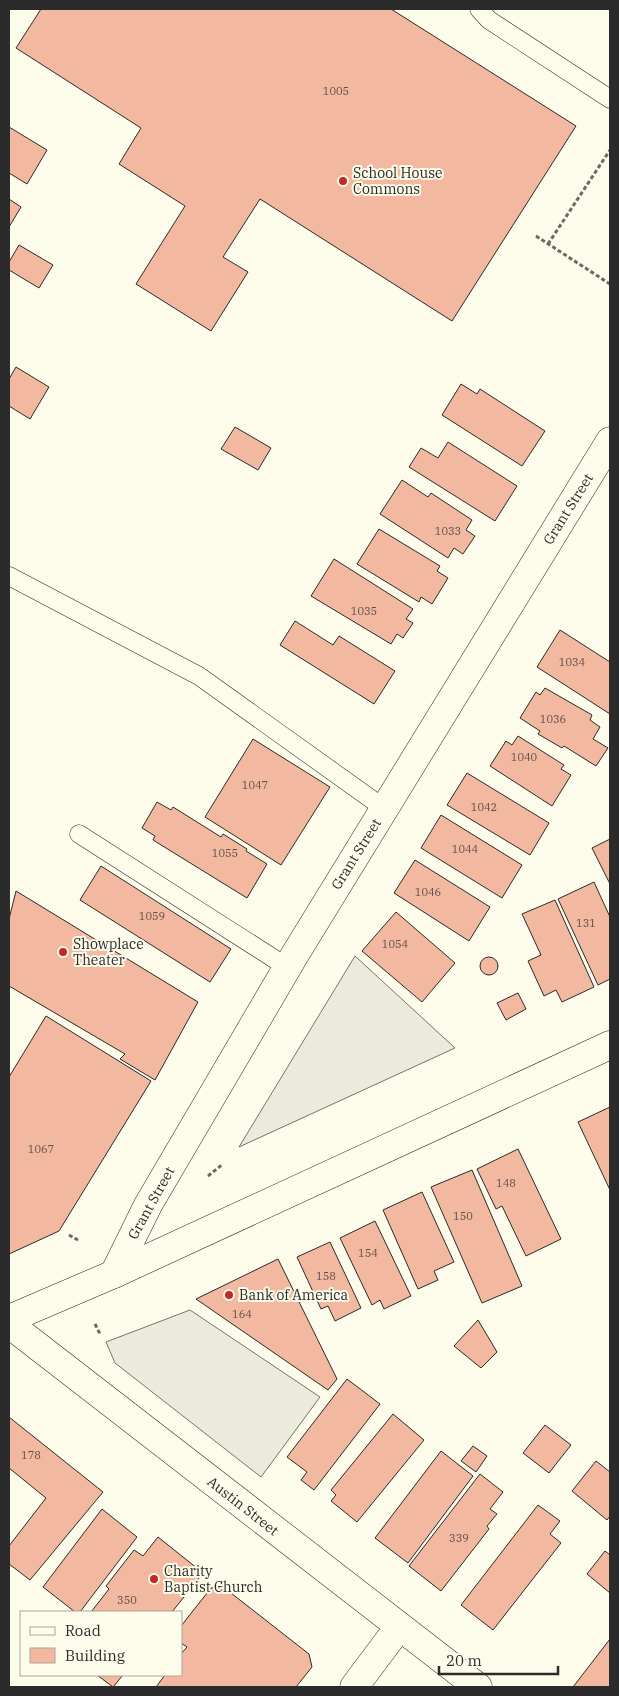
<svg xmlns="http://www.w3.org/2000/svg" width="619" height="1696" viewBox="0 0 619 1696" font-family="'IBM Plex Serif',serif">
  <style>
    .parking { fill: #eceadb; stroke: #74746e }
    .building { fill: #f2b8a0; stroke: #2b2b2b }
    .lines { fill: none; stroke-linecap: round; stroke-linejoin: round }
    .service-casing { stroke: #2b2b2b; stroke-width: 19 }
    .minor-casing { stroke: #2b2b2b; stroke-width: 29 }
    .tertiary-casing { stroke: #2b2b2b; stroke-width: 29 }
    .secondary-casing { stroke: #2b2b2b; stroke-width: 29 }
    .path { stroke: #6a6964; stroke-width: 3; stroke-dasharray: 4 2.5; stroke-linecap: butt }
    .service { stroke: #fdfbea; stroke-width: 18 }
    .minor { stroke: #fdfbea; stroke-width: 28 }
    .tertiary { stroke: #fdfbea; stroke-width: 28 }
    .secondary { stroke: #fdfbea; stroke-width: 28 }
    .poi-dot { fill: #c62828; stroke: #fdfbea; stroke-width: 2 }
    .labels { text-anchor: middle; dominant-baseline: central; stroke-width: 4; stroke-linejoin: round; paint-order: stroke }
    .number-label { font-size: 11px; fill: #5d4e48 }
    .poi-label { font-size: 14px; fill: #2b2b2b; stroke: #fdfbea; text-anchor: start }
    .street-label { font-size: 14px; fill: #2b2b2b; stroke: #fdfbea }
  </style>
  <rect width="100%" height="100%" fill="#fdfbea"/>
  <g class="parking">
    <path d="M355,956L455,1048L239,1147Z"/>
    <path d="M190,1310L320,1397L261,1477L115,1363L106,1342Z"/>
  </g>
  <g class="building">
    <path d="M41,9H391L576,126L452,321L260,199L223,257L248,272L211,331L136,284L185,206L119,164L141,128L16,48Z"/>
    <path d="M9,127L47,150L27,184L9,173Z"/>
    <path d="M9,199L21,207L9,227Z"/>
    <path d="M19,245L53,265L39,288L9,270V262Z"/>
    <path d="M16,367L49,387L30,419L9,406V379Z"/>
    <path d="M461,384L477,394L480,389L545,431L522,466L442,415Z"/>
    <path d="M235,427L271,448L258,470L221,449Z"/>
    <path d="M448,442L517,486L495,521L409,467L421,448L438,458Z"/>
    <path d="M402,480L428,497L431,493L472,520L466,530L475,536L463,554L454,548L448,558L380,514Z"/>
    <path d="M379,529L440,566L437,571L448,578L432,604L421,597L419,602L357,564Z"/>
    <path d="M334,559L413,609L406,619L413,623L403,638L397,634L391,644L311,596Z"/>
    <path d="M295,621L333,645L339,636L395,671L374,704L280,645Z"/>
    <path d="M560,630L610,662V714L537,667Z"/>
    <path d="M545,688L592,715L590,720L600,727L593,739L608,748L596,766L564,746L562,748L538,734L540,731L520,718L536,692L540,695Z"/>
    <path d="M518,736L564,765L561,769L571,775L552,806L490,766L506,741L512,745Z"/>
    <path d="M253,739L330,787L281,865L205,817Z"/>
    <path d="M467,773L549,823L530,855L447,805Z"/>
    <path d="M157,802L171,810L173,807L221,837L223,834L247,849L246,851L267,864L247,898L153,840L155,836L142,828Z"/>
    <path d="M441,815L522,865L502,898L421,848Z"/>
    <path d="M610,839V884L592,848Z"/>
    <path d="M415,860L490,907L469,941L394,893Z"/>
    <path d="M101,866L231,949L210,982L80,900Z"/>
    <path d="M594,882L610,917V979L598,985L558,899Z"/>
    <path d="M16,891L198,1002L155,1080L120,1059L125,1054L9,986V919Z"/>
    <path d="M555,900L594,987L562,1002L556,990L544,996L528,961L541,955L522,914Z"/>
    <path d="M396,912L455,963L422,1002L362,951Z"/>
    <circle cx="489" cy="966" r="9"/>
    <path d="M518,993L526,1009L506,1020L497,1003Z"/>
    <path d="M46,1016L151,1081L59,1231L9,1254V1077Z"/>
    <path d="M610,1107V1190L578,1122Z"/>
    <path d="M518,1149L561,1239L526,1256L502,1206L496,1209L477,1169Z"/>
    <path d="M472,1170L522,1286L482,1303L431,1187Z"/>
    <path d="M422,1192L454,1262L434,1271L438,1280L418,1289L383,1210Z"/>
    <path d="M375,1221L411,1296L384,1309L380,1300L372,1305L340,1238Z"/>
    <path d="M330,1242L361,1308L335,1321L328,1306L321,1309L297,1257Z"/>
    <path d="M278,1259L337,1379L328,1390L196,1299Z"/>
    <path d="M478,1320L497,1352L481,1368L454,1346Z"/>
    <path d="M347,1379L380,1404L314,1490L301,1480L307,1472L287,1457Z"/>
    <path d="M393,1414L424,1440L357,1522L331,1501L336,1495L331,1490Z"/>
    <path d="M9,1417L103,1492L30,1580L9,1564V1546L46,1498L9,1468Z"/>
    <path d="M545,1425L571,1445L549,1473L523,1453Z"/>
    <path d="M473,1446L487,1456L476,1472L461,1461Z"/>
    <path d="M441,1451L473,1476L408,1563L375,1538Z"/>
    <path d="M596,1461L610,1472V1516L607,1520L572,1491Z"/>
    <path d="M480,1474L503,1492L490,1509L497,1514L487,1526L489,1529L441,1591L409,1566Z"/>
    <path d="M538,1505L560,1521L550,1534L561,1543L493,1630L461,1605Z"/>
    <path d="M102,1509L137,1537L80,1612H75L43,1587Z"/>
    <path d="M158,1537L203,1573L172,1612H91L109,1589L106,1586L134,1550L143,1556Z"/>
    <path d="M605,1551L610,1555V1593L587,1574Z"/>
    <path d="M222,1586L309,1654L312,1667L296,1687H156L165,1675H181V1654L187,1647L181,1643V1626L211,1588Z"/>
    <path d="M610,1639V1687H573Z"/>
    <path d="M97,1675H123L113,1687Z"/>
  </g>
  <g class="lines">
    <g class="service-casing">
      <g id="service">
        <path d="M479,9L489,20L610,99"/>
        <path d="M9,576L199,676L385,809"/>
        <path d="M79,834L287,967"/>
      </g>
    </g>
    <g class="minor-casing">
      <g id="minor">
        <path d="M9,1324L478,1687"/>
        <path d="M354,1687L399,1627"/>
      </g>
    </g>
    <g class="tertiary-casing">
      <path id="tertiary" d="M114,1274L148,1205L294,956L610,441"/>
    </g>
    <g class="secondary-casing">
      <path id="secondary" d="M9,1319L114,1274L610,1045"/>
    </g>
    <g class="path">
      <path d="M536,236L610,284"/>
      <path d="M548,244L610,150"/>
      <path d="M208,1176L223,1164"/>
      <path d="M69,1235L78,1240"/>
      <path d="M95,1324L100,1334"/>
    </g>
    <use href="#service" class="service"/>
    <use href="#minor" class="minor"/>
    <use href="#tertiary" class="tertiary"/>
    <use href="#secondary" class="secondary"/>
  </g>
  <g class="poi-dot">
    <circle cx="343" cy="181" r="5"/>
    <circle cx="63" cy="952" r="5"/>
    <circle cx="229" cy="1295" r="5"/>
    <circle cx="154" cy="1579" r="5"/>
  </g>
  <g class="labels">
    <g class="number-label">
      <text x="336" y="91">1005</text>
      <text x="448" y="531">1033</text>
      <text x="364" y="611">1035</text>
      <text x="572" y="662">1034</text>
      <text x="553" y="719">1036</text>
      <text x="524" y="757">1040</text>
      <text x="255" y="785">1047</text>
      <text x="484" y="807">1042</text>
      <text x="465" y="849">1044</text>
      <text x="225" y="853">1055</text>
      <text x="428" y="892">1046</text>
      <text x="152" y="916">1059</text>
      <text x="586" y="923">131</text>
      <text x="395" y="944">1054</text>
      <text x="41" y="1149">1067</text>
      <text x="506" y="1183">148</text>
      <text x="463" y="1216">150</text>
      <text x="368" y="1253">154</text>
      <text x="326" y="1276">158</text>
      <text x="242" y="1314">164</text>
      <text x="31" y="1455">178</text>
      <text x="459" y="1538">339</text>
      <text x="127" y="1600">350</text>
    </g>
    <g class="poi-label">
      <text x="353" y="173">School House<tspan x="353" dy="16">Commons</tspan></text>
      <text x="73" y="944">Showplace<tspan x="73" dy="16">Theater</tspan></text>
      <text x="239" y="1295">Bank of America</text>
      <text x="164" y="1571">Charity<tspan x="164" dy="16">Baptist Church</tspan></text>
    </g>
    <g class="street-label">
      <text transform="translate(568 509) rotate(-58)">Grant Street</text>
      <text transform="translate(356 854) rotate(-58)">Grant Street</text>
      <text transform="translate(151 1203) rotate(-61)">Grant Street</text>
      <text transform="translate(243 1506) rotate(38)">Austin Street</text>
    </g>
  </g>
  <rect width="619" height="1696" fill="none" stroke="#2b2b2b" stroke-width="20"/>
  <rect x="20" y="1611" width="162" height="65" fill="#fdfbea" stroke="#a9a89e"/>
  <rect x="30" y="1627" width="25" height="8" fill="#fdfbea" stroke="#a9a89e"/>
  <text x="65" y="1636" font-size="15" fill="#2b2b2b">Road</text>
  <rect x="30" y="1648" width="25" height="15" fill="#f2b8a0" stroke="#a9a89e"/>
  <text x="65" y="1661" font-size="15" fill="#2b2b2b">Building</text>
  <path d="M439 1666v8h119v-8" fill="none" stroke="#2b2b2b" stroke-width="2.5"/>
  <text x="446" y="1666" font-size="15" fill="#2b2b2b" stroke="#fdfbea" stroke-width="4" paint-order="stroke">20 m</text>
</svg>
